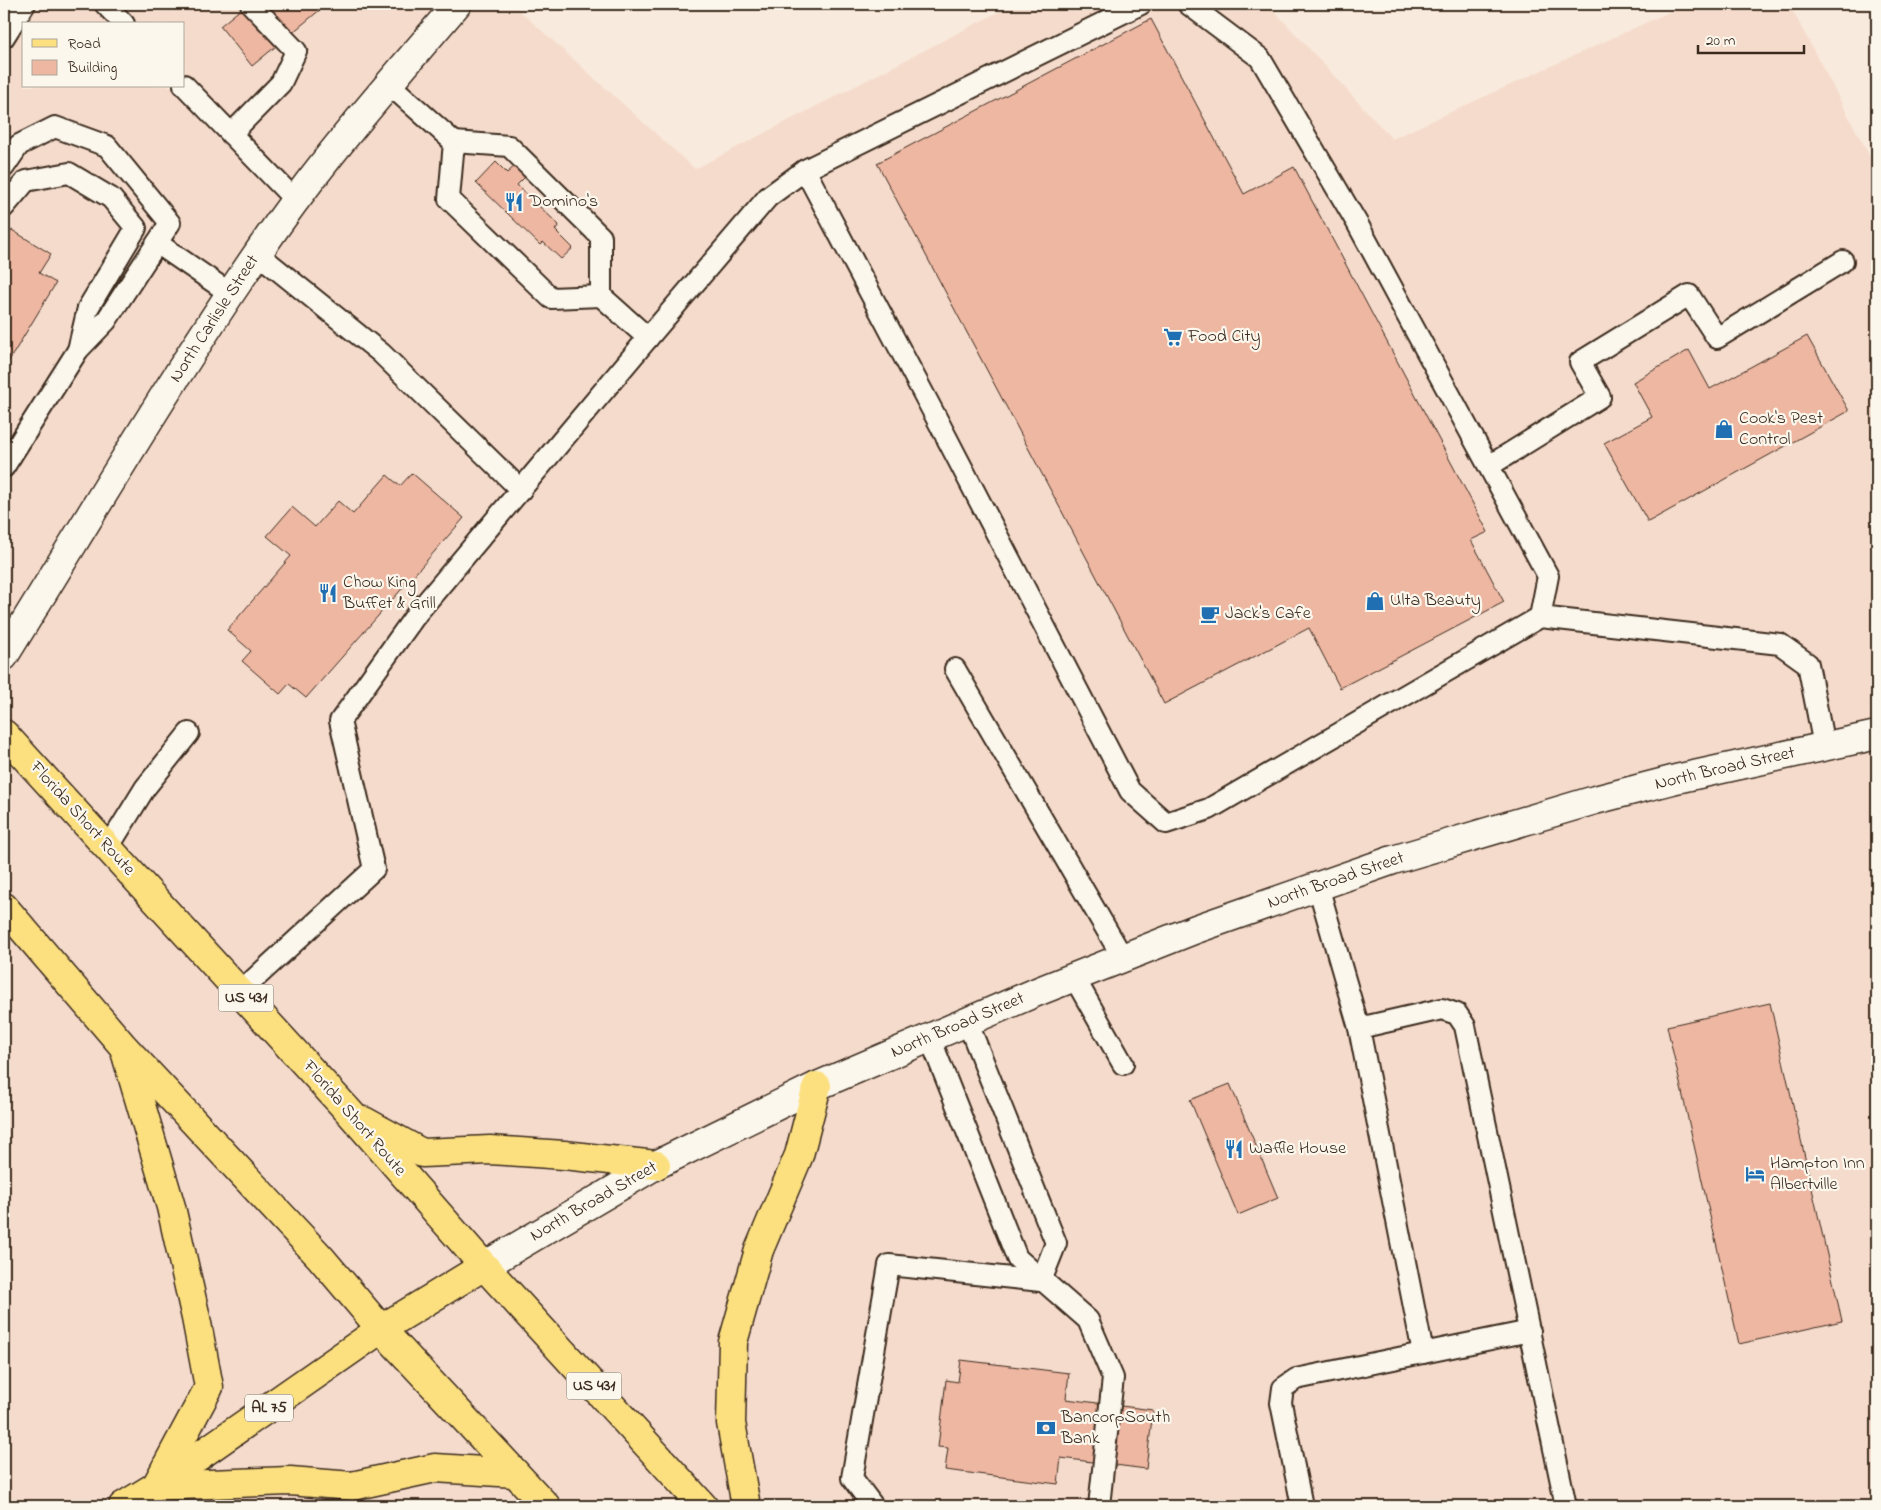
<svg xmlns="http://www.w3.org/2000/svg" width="1881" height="1510" viewBox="0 0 1881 1510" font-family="'Indie Flower',sans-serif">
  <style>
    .built { fill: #f5dbcb; fill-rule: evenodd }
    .building { fill: #eeb7a2; stroke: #3b2a1e }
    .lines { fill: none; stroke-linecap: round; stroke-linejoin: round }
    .service-casing { stroke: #3b2a1e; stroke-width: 24 }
    .minor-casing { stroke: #3b2a1e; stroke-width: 31 }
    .secondary-casing { stroke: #3b2a1e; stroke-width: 31 }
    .primary-casing { stroke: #3b2a1e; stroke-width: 31 }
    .trunk-casing { stroke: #3b2a1e; stroke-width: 31 }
    .service { stroke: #fbf7ec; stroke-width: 20 }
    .minor { stroke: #fbf7ec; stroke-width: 28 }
    .secondary { stroke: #fbf7ec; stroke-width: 28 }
    .primary { stroke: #fce080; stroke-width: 28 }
    .trunk { stroke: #fce080; stroke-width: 28 }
    .labels { text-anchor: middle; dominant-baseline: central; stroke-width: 4.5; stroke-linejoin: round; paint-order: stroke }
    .shield { fill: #fbf7ec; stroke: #75685c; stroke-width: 1 }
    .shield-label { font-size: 16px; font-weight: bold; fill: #3b2a1e }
    .poi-label { font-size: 18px; fill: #3b2a1e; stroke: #fbf7ec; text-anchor: start }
    .street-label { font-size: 18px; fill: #3b2a1e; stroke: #fbf7ec }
  </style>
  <rect width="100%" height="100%" fill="#f8eadd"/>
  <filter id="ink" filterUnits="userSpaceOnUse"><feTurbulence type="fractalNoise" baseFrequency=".02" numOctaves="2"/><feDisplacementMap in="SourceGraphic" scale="10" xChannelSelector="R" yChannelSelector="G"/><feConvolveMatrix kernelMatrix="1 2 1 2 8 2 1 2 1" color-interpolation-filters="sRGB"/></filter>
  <g filter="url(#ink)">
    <path class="built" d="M4,4H512L695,169L1014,4H1268L1392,139L1687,4H1789L1877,170V1506H4ZM24,24H184V86H24Z"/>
    <g class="building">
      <path d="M247,4H317L321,9L252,66L220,26Z"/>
      <path d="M1151,19L1244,194L1294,167L1488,532L1471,540L1504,602L1340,688L1309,628L1164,704L877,163Z"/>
      <path d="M496,162L507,173L517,164L528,174L517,185L559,225L555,230L573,248L561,259L543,242L540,245L476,183Z"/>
      <path d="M12,230L51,254L39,273L56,283L4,369V243Z"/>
      <path d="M1807,336L1849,411L1648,522L1604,443L1652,417L1633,382L1689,350L1710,389Z"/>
      <path d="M412,473L464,518L306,698L289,684L280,694L242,661L251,651L227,630L291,556L267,536L292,507L315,527L338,501L353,514L387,475L400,486Z"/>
      <path d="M1770,1003L1842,1321L1739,1344L1667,1026Z"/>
      <path d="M1230,1084L1278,1198L1238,1215L1190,1100Z"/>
      <path d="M961,1360L1069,1373L1066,1399L1153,1410L1146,1469L1061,1458L1058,1484L945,1470L948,1448L938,1447L946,1380L958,1382Z"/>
    </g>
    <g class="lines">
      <g class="service-casing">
        <g id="service">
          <path d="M105,4L124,24"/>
          <path d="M1188,4L1260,58L1357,223L1548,576L1540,617"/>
          <path d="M4,37L25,4"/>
          <path d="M389,84L454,142L449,199L551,298L601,296L648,338"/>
          <path d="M184,85L296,201"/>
          <path d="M231,134L281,83L296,51L251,4"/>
          <path d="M454,142L509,146L601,237V296"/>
          <path d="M4,167L19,145L55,127L107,146L170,223L106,321L78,350L4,467"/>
          <path d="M805,170L1141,4"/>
          <path d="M4,207L26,181L69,173L111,198L136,228L88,308L78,350"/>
          <path d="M157,243L231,294"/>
          <path d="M258,254L381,353L521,490"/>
          <path d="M1489,466L1600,397L1580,362L1689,295L1717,338L1843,261"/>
          <path d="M955,669L1123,958"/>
          <path d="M108,848L145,788L189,733"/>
          <path d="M1318,886L1359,1028L1423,1353"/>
          <path d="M1074,977L1123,1064"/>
          <path d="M240,992L374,869L340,721L418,612L648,338L768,197L805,170L939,423L1130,791L1166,823L1209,809L1540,617L1780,644L1808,664L1824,746"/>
          <path d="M967,1021L1056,1243L1041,1281"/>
          <path d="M1359,1028L1442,1009L1457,1014L1465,1026L1566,1506"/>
          <path d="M930,1038L1017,1258L1088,1320L1113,1378L1099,1506"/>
          <path d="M873,1506L852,1478L889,1265L1041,1281"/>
          <path d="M1302,1506L1281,1403L1283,1388L1296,1379L1530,1331"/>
        </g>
      </g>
      <g class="minor-casing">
        <path id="minor" d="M4,656C94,511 180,363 278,224C333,147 396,76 457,4"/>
      </g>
      <g class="secondary-casing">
        <path id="secondary" d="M484,1266L656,1165L817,1086L1039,991L1196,929L1393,860L1595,800L1676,779L1877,735"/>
      </g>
      <g class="primary-casing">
        <path id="primary" d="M123,1506L156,1486L381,1329L484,1266"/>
      </g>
      <g class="trunk-casing">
        <g id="trunk">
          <path d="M4,734L351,1114L484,1266L703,1506"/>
          <path d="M4,907L123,1046L321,1258L381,1329L546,1506"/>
          <path d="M125,1051L171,1207L196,1318L209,1387L156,1486"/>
          <path d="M364,1121L422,1153L490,1150L564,1155L656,1165"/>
          <path d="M156,1486L290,1481L352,1486L435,1468L515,1473"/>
          <path d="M746,1506L731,1423L733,1342L759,1250L799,1155L817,1086"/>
        </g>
      </g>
      <use href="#service" class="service"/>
      <use href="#minor" class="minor"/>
      <use href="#secondary" class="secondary"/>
      <use href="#primary" class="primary"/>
      <use href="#trunk" class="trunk"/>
    </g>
  </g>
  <defs>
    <g id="restaurant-bare" transform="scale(1.5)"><path d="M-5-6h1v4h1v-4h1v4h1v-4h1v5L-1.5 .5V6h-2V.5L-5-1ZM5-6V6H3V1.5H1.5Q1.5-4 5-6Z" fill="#1f6fb2" stroke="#fbf7ec" stroke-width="2.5" paint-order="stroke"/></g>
    <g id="supermarket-bare" transform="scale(1.5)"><path d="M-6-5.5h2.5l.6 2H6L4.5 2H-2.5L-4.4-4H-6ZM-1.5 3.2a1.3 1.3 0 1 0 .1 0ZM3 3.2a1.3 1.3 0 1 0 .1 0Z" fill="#1f6fb2" stroke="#fbf7ec" stroke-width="2.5" paint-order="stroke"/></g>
    <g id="shop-bare" transform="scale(1.5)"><path d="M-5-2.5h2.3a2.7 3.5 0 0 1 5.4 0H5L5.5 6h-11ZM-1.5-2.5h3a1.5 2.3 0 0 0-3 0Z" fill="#1f6fb2" stroke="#fbf7ec" stroke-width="2.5" paint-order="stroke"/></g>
    <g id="cafe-bare" transform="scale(1.5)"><path d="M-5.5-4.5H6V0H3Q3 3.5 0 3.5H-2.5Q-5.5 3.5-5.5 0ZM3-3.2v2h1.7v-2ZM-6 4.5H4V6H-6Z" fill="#1f6fb2" stroke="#fbf7ec" stroke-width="2.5" paint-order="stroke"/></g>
    <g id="hotel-bare" transform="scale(1.5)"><path d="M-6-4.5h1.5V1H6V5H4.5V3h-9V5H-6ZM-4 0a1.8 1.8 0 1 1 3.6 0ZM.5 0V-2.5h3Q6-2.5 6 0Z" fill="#1f6fb2" stroke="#fbf7ec" stroke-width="2.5" paint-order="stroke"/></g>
    <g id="bank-bare" transform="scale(1.5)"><path d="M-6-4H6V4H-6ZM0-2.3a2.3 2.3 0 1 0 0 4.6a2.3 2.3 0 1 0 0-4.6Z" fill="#1f6fb2" stroke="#fbf7ec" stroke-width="2.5" paint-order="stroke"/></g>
  </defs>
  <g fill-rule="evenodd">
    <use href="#restaurant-bare" x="514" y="202"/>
    <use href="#supermarket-bare" x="1173" y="337"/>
    <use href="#shop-bare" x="1724" y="429"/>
    <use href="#restaurant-bare" x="328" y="593"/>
    <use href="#shop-bare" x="1375" y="601"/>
    <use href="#cafe-bare" x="1210" y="614"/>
    <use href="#restaurant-bare" x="1234" y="1149"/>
    <use href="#hotel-bare" x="1755" y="1174"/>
    <use href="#bank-bare" x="1046" y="1428"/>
  </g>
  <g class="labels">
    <g class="shield">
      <rect x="218.5" y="984.5" width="55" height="27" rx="4"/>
      <rect x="566.5" y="1372.5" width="55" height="27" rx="4"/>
      <rect x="245" y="1394.5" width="48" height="27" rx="4"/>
    </g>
    <g class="shield-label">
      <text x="246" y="998">US 431</text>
      <text x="594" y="1386">US 431</text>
      <text x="269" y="1408">AL 75</text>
    </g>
    <g class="poi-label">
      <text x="529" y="202">Domino's</text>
      <text x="1188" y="337">Food City</text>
      <text x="1739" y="419">Cook's Pest<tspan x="1739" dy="21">Control</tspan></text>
      <text x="343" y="583">Chow King<tspan x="343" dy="21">Buffet &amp; Grill</tspan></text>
      <text x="1390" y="601">Ulta Beauty</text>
      <text x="1225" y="614">Jack's Cafe</text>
      <text x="1249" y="1149">Waffle House</text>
      <text x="1770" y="1164">Hampton Inn<tspan x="1770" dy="21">Albertville</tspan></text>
      <text x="1061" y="1418">BancorpSouth<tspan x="1061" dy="21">Bank</tspan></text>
    </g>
    <g class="street-label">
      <text transform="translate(215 319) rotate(-57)">North Carlisle Street</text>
      <text transform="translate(1725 769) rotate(-13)">North Broad Street</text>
      <text transform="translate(82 819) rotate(48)">Florida Short Route</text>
      <text transform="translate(1336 881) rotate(-19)">North Broad Street</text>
      <text transform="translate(958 1026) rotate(-23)">North Broad Street</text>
      <text transform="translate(354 1119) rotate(49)">Florida Short Route</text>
      <text transform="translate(594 1202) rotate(-30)">North Broad Street</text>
    </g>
  </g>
  <rect width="1881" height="1510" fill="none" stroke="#fbf7ec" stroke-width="20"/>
  <rect x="10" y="10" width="1861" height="1490" fill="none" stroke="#3b2a1e" stroke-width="2" filter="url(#ink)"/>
  <rect x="22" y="22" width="162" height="65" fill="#fbf7ec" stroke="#aea59a"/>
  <rect x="32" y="39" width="25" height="8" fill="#fce080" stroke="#aea59a"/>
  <text x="68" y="48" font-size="15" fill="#3b2a1e">Road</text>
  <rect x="32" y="60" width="25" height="15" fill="#eeb7a2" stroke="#aea59a"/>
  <text x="68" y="72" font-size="15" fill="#3b2a1e">Building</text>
  <path d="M1698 45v8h106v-8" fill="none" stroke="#3b2a1e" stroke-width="2.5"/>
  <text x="1706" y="45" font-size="15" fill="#3b2a1e" stroke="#fbf7ec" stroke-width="4" paint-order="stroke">20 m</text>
</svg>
